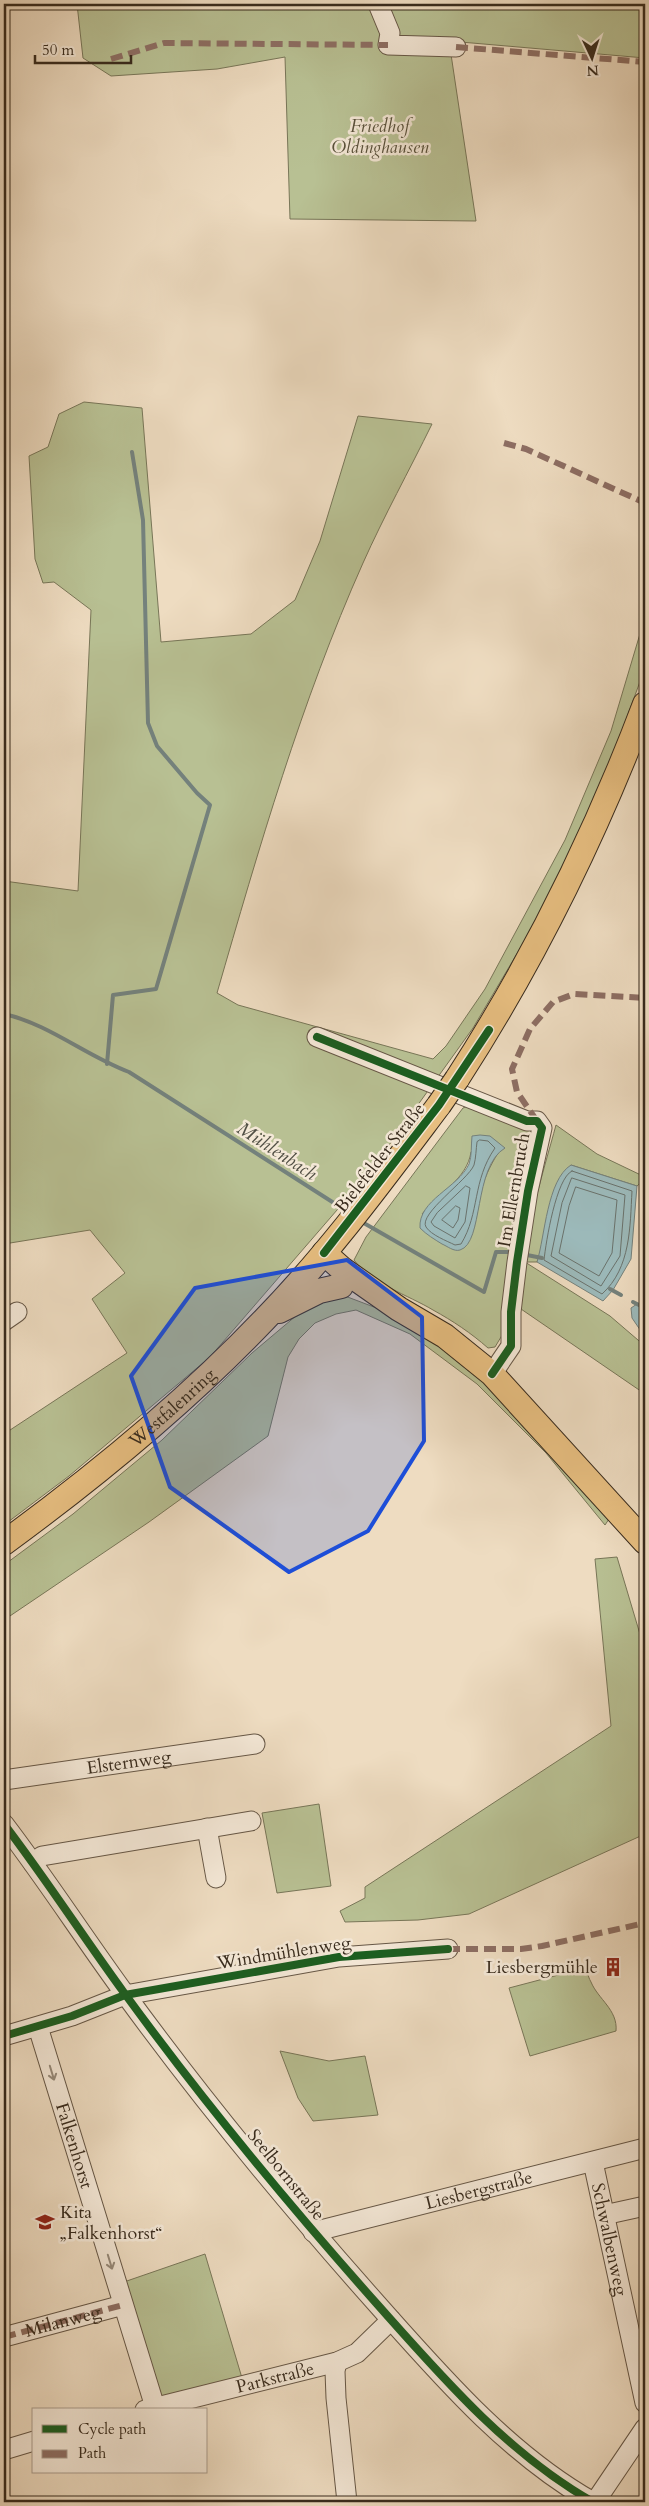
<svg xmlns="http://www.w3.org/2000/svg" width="649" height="2506" viewBox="0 0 649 2506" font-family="Cardo,serif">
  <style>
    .green { fill: #b8c093; stroke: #787658; fill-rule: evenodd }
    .water { fill: #9cbabb; stroke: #74817c }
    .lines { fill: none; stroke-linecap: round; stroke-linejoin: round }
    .shore { stroke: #6a726c; stroke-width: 1 }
    .stream { stroke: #74817c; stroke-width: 4 }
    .minor-casing { stroke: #665746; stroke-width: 21 }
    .major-casing { stroke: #382b1d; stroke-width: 26 }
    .minor { stroke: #f4e8d7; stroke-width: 19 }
    .major { stroke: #e7be80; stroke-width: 24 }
    .major-bridge-casing { stroke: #382b1d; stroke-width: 26; stroke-linecap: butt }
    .major-bridge { stroke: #e7be80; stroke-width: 24 }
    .quiet { stroke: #8d6e63; stroke-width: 6; stroke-dasharray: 12 6; stroke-linecap: butt }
    .cycleway-casing { stroke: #f4e8d7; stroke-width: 11 }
    .cycleway { stroke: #1b5e20; stroke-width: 8 }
    .oneway { stroke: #968a7a }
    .marked { fill: #1d4ed8; fill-opacity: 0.2; stroke: #1d4ed8; stroke-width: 4; stroke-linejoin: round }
    .labels { text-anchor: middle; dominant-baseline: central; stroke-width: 5; stroke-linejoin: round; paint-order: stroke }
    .park-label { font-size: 18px; font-style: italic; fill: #58503a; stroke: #f4e8d7 }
    .street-label { font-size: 18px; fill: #382b1d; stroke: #f4e8d7 }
    .poi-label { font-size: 18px; fill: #382b1d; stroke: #f4e8d7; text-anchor: end }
    .water-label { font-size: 19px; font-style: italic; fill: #514f44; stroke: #f4e8d7 }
  </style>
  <rect width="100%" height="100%" fill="#eedcc1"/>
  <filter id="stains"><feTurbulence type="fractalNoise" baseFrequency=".004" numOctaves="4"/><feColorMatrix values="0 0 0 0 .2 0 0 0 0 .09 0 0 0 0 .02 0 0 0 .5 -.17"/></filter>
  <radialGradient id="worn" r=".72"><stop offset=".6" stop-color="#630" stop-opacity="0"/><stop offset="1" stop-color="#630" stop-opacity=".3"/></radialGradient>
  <g class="green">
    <path d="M77,4H645V58L449,41L476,221L290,219L285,57L217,69L111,76L83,58Z"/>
    <path d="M84,402L142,408L161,642L251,634L295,600L320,541L358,416L432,424C409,471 384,516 363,563C301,702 259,848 217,993L238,1005L433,1059L446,1046L485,989L565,840L611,731L645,617V668L605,777L541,913L473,1028L369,1173L210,1357L69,1476L4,1525V1434L127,1353L92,1299L125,1273L90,1230L4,1244V881L78,891L91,610L54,582L43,583L35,559L29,456L48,447L59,414Z"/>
    <path d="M470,1105L533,1131L504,1332L495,1347L488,1348C471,1333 453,1321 433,1310C408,1295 372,1284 354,1260L366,1237L463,1108ZM471,1152L498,1153C490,1166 483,1180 480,1196C476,1217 476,1228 464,1247L422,1214C439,1193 467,1179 471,1152Z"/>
    <path d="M556,1125L597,1154L645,1177V1179L637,1186L571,1165L537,1262H525L610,1316L645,1346V1394L521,1309C512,1272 545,1166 556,1125Z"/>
    <path d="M345,1296L387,1312L468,1365L611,1516L605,1525L546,1453L477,1384L410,1334L356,1310L336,1314L315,1323L299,1339L288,1357L268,1436L149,1522L4,1620V1565L73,1514L162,1440L252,1353L297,1315L315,1303Z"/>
    <path d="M617,1557L645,1651V1834L469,1914L418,1920L345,1922L340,1911L365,1898V1887L611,1726L595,1559Z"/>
    <path d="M319,1804L331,1886L277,1893L262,1813Z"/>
    <path d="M582,1965C588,1970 587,1975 591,1982C598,1999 618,2010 616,2031L530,2056L509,1988L566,1973Z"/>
    <path d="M280,2051L329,2061L365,2056L378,2115L313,2121L298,2098Z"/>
    <path d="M205,2254L242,2378L160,2397L121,2283Z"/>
  </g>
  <g class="water">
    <path d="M480,1135L490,1136L505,1148C473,1167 484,1243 460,1250C454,1252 447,1246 442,1244C434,1239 427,1235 420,1228C418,1200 458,1188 469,1164C472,1156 471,1145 472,1136Z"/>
    <path d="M571,1165L637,1186L631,1259L613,1290L603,1301L537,1262C545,1236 547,1180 571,1165Z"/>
    <path d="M637,1304L645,1308V1337L632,1318L631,1308Z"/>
  </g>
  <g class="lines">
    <g class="shore">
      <path d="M480,1140L488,1141L495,1148C472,1181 480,1213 461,1244L455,1245C447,1241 431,1235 426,1227C418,1214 468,1180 474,1165C476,1158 476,1149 477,1142Z"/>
      <path d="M572,1171L632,1191C630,1226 631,1268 602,1294L544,1260C546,1242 556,1178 572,1171Z"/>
      <path d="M572,1178L625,1195L620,1256L601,1286L551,1256L562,1203Z"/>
      <path d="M466,1186L470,1188L465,1222L455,1238L434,1226L431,1222L437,1213Z"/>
      <path d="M576,1187L617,1200L612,1253L599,1276L559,1253L569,1206Z"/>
      <path d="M456,1206L460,1208L458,1220L453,1228L442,1220Z"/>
    </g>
    <g class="stream">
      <path d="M4,1014C49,1024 86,1056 129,1072L348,1212"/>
      <path d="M107,1064L113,995L156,989L210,805L197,793L157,746L148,723L143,520L132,452"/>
      <path d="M362,1222L484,1292L496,1252H509"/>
      <path d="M527,1255L542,1258"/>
      <path d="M610,1289L621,1295"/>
      <path d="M633,1302L645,1308"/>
    </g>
    <g class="minor-casing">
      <g id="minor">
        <path d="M378,4L390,33L388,45L456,47"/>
        <path d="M317,1037L527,1121H537L542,1128L528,1191L517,1262L511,1312V1346L492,1374"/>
        <path d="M4,1321L17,1312"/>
        <path id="s1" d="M4,1780L255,1744"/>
        <path d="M4,1824C46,1879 84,1938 125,1994C203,2101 288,2204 377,2304C441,2376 508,2454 593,2502"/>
        <path d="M207,1828L216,1878"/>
        <path d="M33,1863L42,1856L251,1821"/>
        <path id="s2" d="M38,2027L155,2407"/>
        <path d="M4,2036L72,2016L125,1995L339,1957L448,1949"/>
        <path id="s3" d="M593,2162L645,2403"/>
        <path d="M604,2215L645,2206"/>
        <path id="s4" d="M313,2232L645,2148"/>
        <path id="s5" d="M4,2337L123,2305"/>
        <path d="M337,2362L335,2371L336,2398L347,2502"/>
        <path id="s6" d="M145,2410L337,2362L357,2353L391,2320"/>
        <path d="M4,2450L34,2441"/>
        <path d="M595,2502L645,2428"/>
      </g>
    </g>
    <g class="major-casing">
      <g id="major">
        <path d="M457,1079C534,960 595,836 645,704"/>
        <path d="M324,1253L342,1269L399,1309L445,1336L492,1374L645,1542"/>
        <path d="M279,1311L319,1291L341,1286"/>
        <path id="s7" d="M4,1543C97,1475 185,1403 265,1319C329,1253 384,1178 439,1105"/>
      </g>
    </g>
    <use href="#minor" class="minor"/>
    <use href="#major" class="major"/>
    <g class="major-bridge-casing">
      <path id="major-bridge" d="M439,1105L457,1079"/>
    </g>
    <use href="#major-bridge" class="major-bridge"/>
    <g class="quiet">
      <path d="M456,47L645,62"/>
      <path d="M111,59L164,43L388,45"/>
      <path d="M504,443L526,449L645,503"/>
      <path d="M537,1121L517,1092L512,1069L530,1029L553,1002L574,994L645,998"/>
      <path d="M448,1949H521L542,1946L645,1923"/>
      <path d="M4,2337L123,2305"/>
    </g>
    <g class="cycleway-casing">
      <g id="cycleway">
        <path d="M317,1037L527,1121H537L542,1128L528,1191L517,1262L511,1312V1346L492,1374"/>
        <path d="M324,1253L439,1105L489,1030"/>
        <path d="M4,1824C46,1879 84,1938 125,1994C203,2101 288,2204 377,2304C441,2376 508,2454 593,2502"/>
        <path d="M4,2036L72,2016L125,1995L339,1957L448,1949"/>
      </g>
    </g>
    <use href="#cycleway" class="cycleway"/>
  </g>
  <defs><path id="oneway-shaft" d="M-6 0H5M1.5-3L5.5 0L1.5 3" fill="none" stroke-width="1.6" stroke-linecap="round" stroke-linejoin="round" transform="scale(1.25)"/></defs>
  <g class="oneway">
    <use href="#oneway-shaft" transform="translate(52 2073) rotate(73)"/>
    <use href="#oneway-shaft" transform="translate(110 2262) rotate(73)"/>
  </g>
  <path class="marked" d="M347,1260L422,1317L424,1441L368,1531L289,1572L170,1487L131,1376L195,1288Z"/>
  <defs>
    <g id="building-bare" transform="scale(1.5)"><path d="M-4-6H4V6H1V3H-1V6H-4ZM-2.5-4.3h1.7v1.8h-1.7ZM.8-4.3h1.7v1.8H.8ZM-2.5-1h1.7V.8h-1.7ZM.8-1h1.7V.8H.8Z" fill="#8f2418" stroke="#f4e8d7" stroke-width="2.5" paint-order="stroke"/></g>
    <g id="school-bare" transform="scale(1.5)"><path d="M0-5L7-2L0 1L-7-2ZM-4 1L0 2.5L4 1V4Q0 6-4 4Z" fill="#8f2418" stroke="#f4e8d7" stroke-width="2.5" paint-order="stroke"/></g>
  </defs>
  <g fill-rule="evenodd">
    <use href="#building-bare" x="613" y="1967"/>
    <use href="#school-bare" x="45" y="2222"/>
  </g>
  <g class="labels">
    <g class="park-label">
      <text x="380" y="126">Friedhof<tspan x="380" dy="21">Oldinghausen</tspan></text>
    </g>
    <g class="street-label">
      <text transform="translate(380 1158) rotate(-52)">Bielefelder Straße</text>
      <text transform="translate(514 1190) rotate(-80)">Im Ellernbruch</text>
      <text stroke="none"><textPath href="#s7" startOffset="216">Westfalenring</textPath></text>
      <text stroke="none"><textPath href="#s1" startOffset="126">Elsternweg</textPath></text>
      <text transform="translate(284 1953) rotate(-9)">Windmühlenweg</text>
      <text stroke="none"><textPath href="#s2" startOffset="124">Falkenhorst</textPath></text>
      <text transform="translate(286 2175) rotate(51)">Seelbornstraße</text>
      <text stroke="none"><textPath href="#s4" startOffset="171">Liesbergstraße</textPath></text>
      <text stroke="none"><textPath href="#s3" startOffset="79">Schwalbenweg</textPath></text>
      <text stroke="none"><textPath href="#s5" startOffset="61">Milanweg</textPath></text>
      <text stroke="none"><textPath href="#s6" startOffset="134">Parkstraße</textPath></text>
    </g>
    <g class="poi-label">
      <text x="598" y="1967">Liesbergmühle</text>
      <text x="60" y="2212" text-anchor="start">Kita<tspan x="60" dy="21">„Falkenhorst“</tspan></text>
    </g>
    <g class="water-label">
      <text transform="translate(277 1151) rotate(33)">Mühlenbach</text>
    </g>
  </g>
  <rect width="649" height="2506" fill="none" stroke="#eedcc1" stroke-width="20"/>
  <rect x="5" y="5" width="639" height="2496" fill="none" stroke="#382b1d" stroke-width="2.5"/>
  <rect x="10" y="10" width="629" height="2486" fill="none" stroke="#382b1d"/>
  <rect x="32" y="2408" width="175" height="65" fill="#f4e8d7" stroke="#a99c8d"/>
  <rect x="42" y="2425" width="25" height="8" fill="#1b5e20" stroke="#a99c8d"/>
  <text x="78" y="2434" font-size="15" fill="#382b1d">Cycle path</text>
  <rect x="42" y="2450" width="25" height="8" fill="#8d6e63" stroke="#a99c8d"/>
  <text x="78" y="2458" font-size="15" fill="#382b1d">Path</text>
  <g transform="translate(592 58) rotate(176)" stroke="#f4e8d7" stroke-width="4" paint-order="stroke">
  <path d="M0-4L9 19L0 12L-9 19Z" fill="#382b1d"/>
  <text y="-8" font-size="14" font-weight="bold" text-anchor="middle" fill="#382b1d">N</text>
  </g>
  <path d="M35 55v8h96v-8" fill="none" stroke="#382b1d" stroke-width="2.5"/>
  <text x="42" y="55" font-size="15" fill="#382b1d" stroke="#f4e8d7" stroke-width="4" paint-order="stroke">50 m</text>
  <rect width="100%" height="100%" filter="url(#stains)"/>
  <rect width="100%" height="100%" fill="url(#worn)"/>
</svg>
